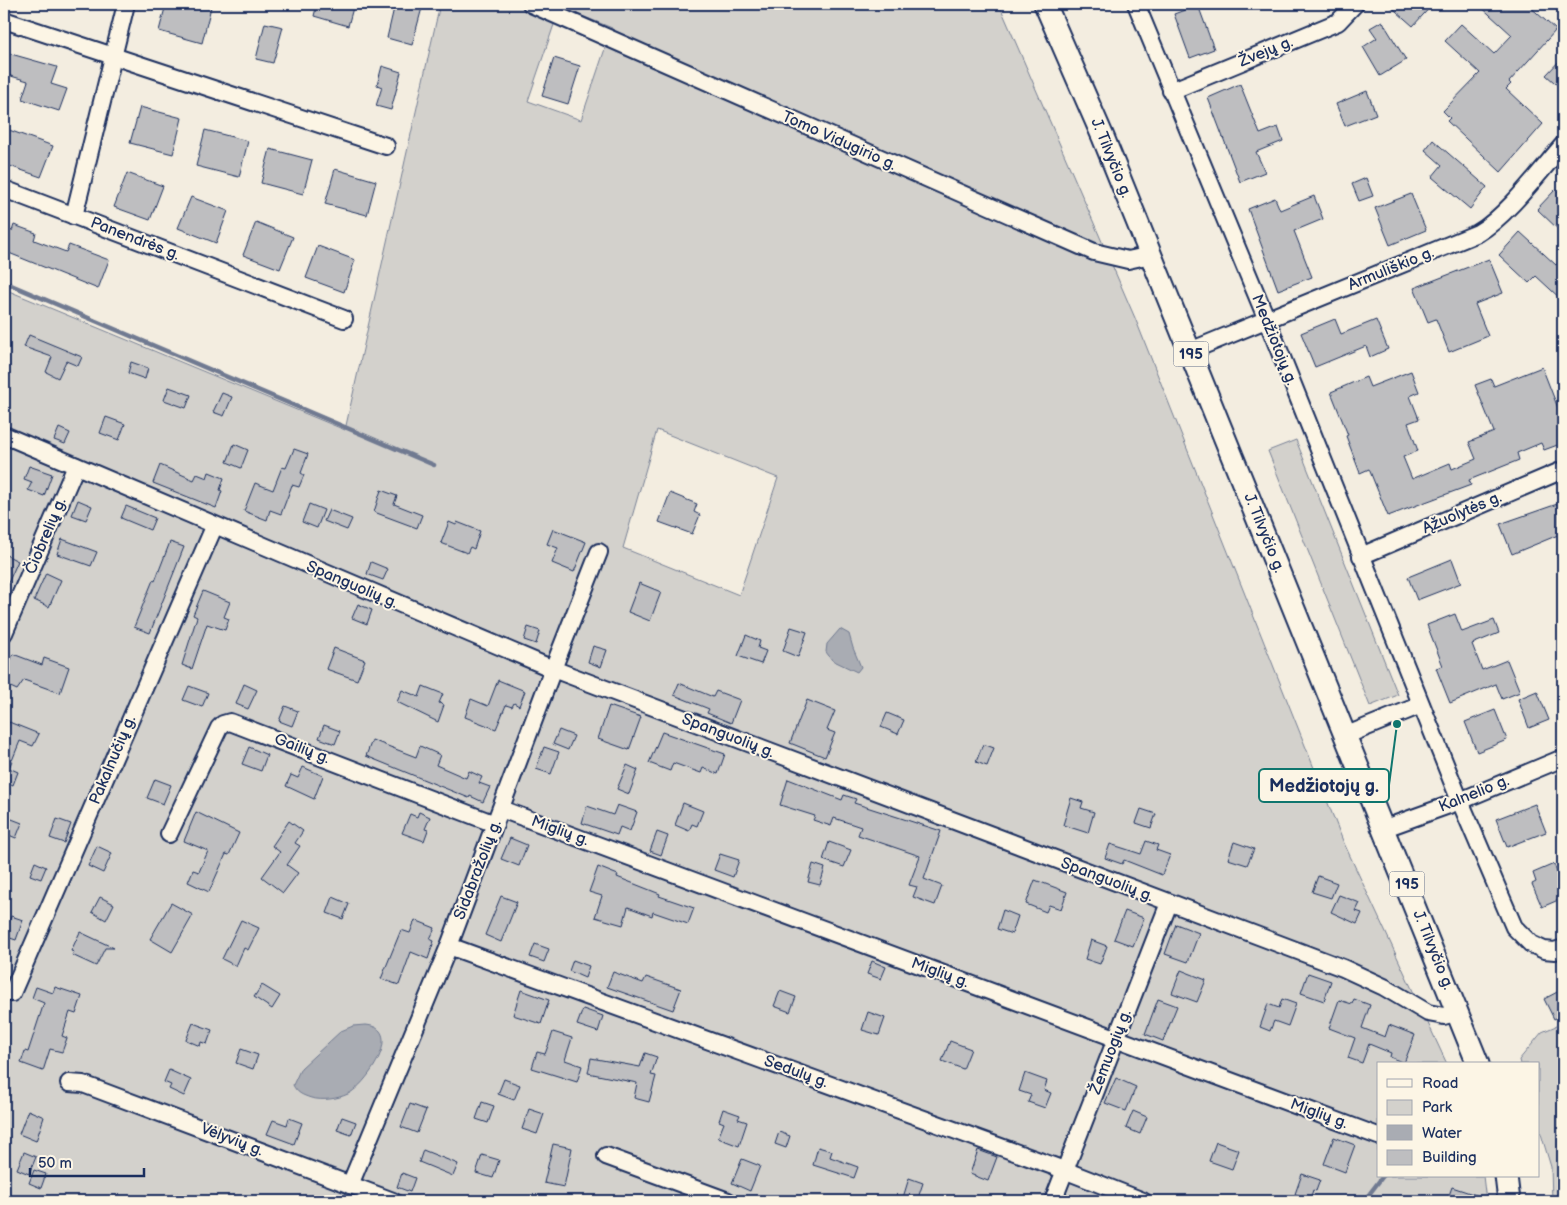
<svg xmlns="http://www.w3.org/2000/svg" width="1567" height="1205" viewBox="0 0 1567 1205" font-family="'Balsamiq Sans',sans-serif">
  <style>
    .green { fill: #d3d1cc; stroke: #778095; fill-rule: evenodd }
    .water { fill: #a9acb3; stroke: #707a91 }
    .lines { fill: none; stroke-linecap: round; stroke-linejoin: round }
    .stream { stroke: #707a91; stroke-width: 4.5 }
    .building { fill: #bebec0; stroke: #1b2f5e }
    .minor-casing { stroke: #1b2f5e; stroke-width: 20 }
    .major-casing { stroke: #1b2f5e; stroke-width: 25 }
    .minor { stroke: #fcf5e5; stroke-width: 16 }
    .major { stroke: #fcf5e5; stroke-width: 21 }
    .labels { text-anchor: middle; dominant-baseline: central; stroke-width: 4; stroke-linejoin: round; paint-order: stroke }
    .shield { fill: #fcf5e5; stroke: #5e6a86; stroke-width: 1 }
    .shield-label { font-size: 15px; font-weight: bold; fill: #1b2f5e }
    .street-label { font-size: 16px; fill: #1b2f5e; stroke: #fcf5e5 }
    .leader { fill: none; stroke: #0f766e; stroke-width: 2 }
    .callout-dot { fill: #0f766e; stroke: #fcf5e5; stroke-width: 2 }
    .callout { fill: #fcf5e5; stroke: #0f766e; stroke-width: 2 }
    .callout-label { font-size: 18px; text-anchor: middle; font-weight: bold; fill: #1b2f5e }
  </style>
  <rect width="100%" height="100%" fill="#f3ede0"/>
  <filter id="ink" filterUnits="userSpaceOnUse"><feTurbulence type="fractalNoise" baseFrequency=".02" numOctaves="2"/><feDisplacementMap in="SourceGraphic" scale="10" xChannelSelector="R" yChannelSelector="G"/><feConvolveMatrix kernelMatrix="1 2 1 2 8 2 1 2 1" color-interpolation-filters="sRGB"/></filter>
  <g filter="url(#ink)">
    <g class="green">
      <path d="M440,4H999L1135,318L1343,841L1447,1064H1378V1176H1483L1486,1201H4V289L345,430ZM560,7L612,28L581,120L528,101ZM657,430L778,478L739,595L623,548Z"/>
      <path d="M1296,440L1398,695L1370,706L1268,451Z"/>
      <path d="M1563,1023V1201H1552L1551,1167L1538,1124V1064H1520L1519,1060L1542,1032Z"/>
    </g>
    <g class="water">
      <path d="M840,629L849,634L853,648L861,667L857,672L832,660L826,652L827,644Z"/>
      <path d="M365,1025C406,1027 367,1085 348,1094C337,1099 323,1101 311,1098C302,1095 297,1093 293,1085L301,1068L341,1031L353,1026Z"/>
    </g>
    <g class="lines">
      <g class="stream">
        <path d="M4,282L434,465"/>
        <path d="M1364,1201L1383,1176"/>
      </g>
    </g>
    <g class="building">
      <path d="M166,4H199L211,7L202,43L159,31Z"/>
      <path d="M317,4H354L348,26L314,16Z"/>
      <path d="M404,4H423L412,45L387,38L394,8L403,10Z"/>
      <path d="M1388,4H1433L1413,26Z"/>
      <path d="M1478,4H1527L1556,30L1509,82L1511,84L1506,89L1543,124L1501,172L1447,121L1450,118L1443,111L1480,73L1445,41L1461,24L1494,54L1512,35Z"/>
      <path d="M1198,5L1214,49L1190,58L1174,14Z"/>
      <path d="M1382,21L1406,60L1380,76L1363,47L1377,38L1370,28Z"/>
      <path d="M265,23L283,27L273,63L256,59Z"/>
      <path d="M4,52L57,67L51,84L67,89L59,111L22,99L28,81L4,74Z"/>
      <path d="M1563,57V90L1546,75Z"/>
      <path d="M554,58L580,66L568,104L542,96Z"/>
      <path d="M382,66L401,72L391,110L376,106L382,87L377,85Z"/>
      <path d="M1240,84L1260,134L1278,127L1283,141L1256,152L1265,172L1240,182L1208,98Z"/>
      <path d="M1367,91L1376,114L1345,126L1336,104Z"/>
      <path d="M140,107L182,118L173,154L130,143Z"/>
      <path d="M9,130L53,146L41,177L4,164V143Z"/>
      <path d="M205,130L248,141L239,177L196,166Z"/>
      <path d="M1433,140L1487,187L1470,209L1432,177L1442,165L1425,150Z"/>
      <path d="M270,149L312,160L303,194L261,183Z"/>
      <path d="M335,169L376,181L367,215L325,204Z"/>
      <path d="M127,173L163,186L150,220L114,207Z"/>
      <path d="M1366,178L1373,196L1359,201L1352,184Z"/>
      <path d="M1555,190L1563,197V234L1537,209Z"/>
      <path d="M1411,194L1426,230L1390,245L1375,208Z"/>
      <path d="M1314,196L1323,219L1294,231L1312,277L1278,290L1248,209L1275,198L1280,210Z"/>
      <path d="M191,197L228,211L216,243L178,228Z"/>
      <path d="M256,222L293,237L280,269L243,255Z"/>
      <path d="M14,225L36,233L34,240L66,252L69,245L109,260L98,289L4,251V228L12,231Z"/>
      <path d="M1520,232L1556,265L1563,258V301L1536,276L1529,283L1499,255Z"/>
      <path d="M318,246L355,260L344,292L306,278Z"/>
      <path d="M1489,259L1503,293L1475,304L1488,336L1449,352L1436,319L1428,322L1414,288Z"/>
      <path d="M1335,319L1341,334L1376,320L1388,349L1370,357L1366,346L1315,367L1301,333Z"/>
      <path d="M29,335L82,357L78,366L66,361L58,378L46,372L52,357L24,347Z"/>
      <path d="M131,362L148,368L145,379L128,373Z"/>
      <path d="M1542,367L1563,421V443L1544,450L1541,443L1517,453L1519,460L1469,480L1471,485L1388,516L1369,469L1360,473L1346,436L1348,435L1331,392L1366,377L1370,387L1411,371L1419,392L1410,396L1419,419L1408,423L1418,451L1403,457L1412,479L1450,463L1452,469L1476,459L1469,442L1494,432L1475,385L1491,379L1494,386Z"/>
      <path d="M169,387L191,395L186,408L164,400Z"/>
      <path d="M222,393L232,397L224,416L213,412Z"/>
      <path d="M106,417L125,424L119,440L100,433Z"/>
      <path d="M59,428L70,433L65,444L54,440Z"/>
      <path d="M234,444L248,450L241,468L227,462Z"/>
      <path d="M294,449L308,454L301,473L304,475L299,487L292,485L281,514L270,510L267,520L244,511L255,483L273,490L282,467L286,468Z"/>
      <path d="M160,465L194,480L197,474L207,478L209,472L224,478L220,490L222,491L216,508L153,483Z"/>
      <path d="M29,466L52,474L44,496L28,490L32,482L24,479Z"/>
      <path d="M381,490L397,496L394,504L422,515L417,528L374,512Z"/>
      <path d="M670,493L697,504L694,512L700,515L692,534L659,522Z"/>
      <path d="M78,500L92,506L86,520L72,515Z"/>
      <path d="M1563,502V533L1512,554L1500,524Z"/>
      <path d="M309,504L324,510L317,528L302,522Z"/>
      <path d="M126,506L155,518L150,530L121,518Z"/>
      <path d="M329,510L352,519L347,530L324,521Z"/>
      <path d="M449,522L456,525L457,522L480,531L474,549L470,547L467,553L441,543Z"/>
      <path d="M553,529L586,542L574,572L552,563L558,548L547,544Z"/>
      <path d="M62,539L97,552L91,566L57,554Z"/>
      <path d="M170,542L184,547L150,633L134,627L153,580L155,581Z"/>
      <path d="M4,554L18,561L4,592Z"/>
      <path d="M1452,559L1461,583L1417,600L1408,577Z"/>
      <path d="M371,562L388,569L383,580L367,574Z"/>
      <path d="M46,573L61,580L49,607L34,600Z"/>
      <path d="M639,583L661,592L650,621L628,612Z"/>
      <path d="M203,591L230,602L224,617L229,619L225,630L207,624L192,669L182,665L197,617L193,615Z"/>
      <path d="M358,604L372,610L367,624L352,618Z"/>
      <path d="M1455,614L1462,632L1494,620L1499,633L1472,644L1482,670L1507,660L1520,692L1502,699L1496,684L1450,703L1436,668L1443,666L1427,625Z"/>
      <path d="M528,627L540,631L536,644L524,640Z"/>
      <path d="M791,627L807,632L798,657L783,651Z"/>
      <path d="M746,635L760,641L758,648L766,651L761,664L738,656Z"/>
      <path d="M593,646L607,650L601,667L588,662Z"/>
      <path d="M334,648L365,660L357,680L326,669Z"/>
      <path d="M13,654L42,665L44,658L69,667L60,693L24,680L17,690L4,684V662L9,664Z"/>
      <path d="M498,680L525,691L519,706L514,703L512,707L506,705L496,729L465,717L471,699L488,706Z"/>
      <path d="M679,683L713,697L716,691L740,700L731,723L707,713L709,709L674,695Z"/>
      <path d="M244,684L257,690L248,709L236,704Z"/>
      <path d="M189,686L208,693L202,707L183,700Z"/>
      <path d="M423,686L443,694L439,703L444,705L438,722L397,702L402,690L419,697Z"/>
      <path d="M1537,691L1549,720L1529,728L1518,699Z"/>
      <path d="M807,700L835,711L827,730L835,733L825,757L790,743Z"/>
      <path d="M285,706L298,711L292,726L279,721Z"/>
      <path d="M609,706L641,717L629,750L598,739Z"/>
      <path d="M1495,710L1507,740L1477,752L1465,722Z"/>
      <path d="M887,713L904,720L898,734L881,727Z"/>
      <path d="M9,722L39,734L33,746L20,741L9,768L18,772L13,785L4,781V735Z"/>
      <path d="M324,725L340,731L335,744L319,738Z"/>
      <path d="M559,730L574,736L568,750L553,744Z"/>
      <path d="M662,732L725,754L718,774L703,768L701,773L673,763L670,771L649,763Z"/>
      <path d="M372,740L416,757L420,746L440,755L436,765L466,778L469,771L482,777L479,783L490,787L483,802L470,796L469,798L366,756Z"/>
      <path d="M983,744L994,748L987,766L976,762Z"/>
      <path d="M249,747L267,755L261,771L242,764Z"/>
      <path d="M544,747L559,752L551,774L536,769Z"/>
      <path d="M627,765L638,770L629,794L617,789Z"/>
      <path d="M303,767L323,776L314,799L286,786L291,775L298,778Z"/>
      <path d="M155,779L171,785L163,804L147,798Z"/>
      <path d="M788,779L842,800L844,795L856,799L854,803L941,831L924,879L942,886L935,905L913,897L917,887L909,885L920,856L858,835L861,827L834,818L831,826L813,820L815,816L780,805Z"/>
      <path d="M1071,798L1083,802L1081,808L1094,812L1088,833L1063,825Z"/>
      <path d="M683,803L703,811L697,826L692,824L689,831L675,825Z"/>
      <path d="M1535,804L1546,832L1507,847L1496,819Z"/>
      <path d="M617,805L637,812L630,831L620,827L617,835L582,823L587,806L613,815Z"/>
      <path d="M1141,809L1156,814L1151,828L1136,823Z"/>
      <path d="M196,812L239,833L229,855L226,854L209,892L188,882L193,870L199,872L208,851L184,841Z"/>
      <path d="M419,812L430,817L425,829L428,830L424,841L402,833L410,814L417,817Z"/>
      <path d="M4,816L22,823L16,838L4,833Z"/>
      <path d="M57,819L71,824L64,843L50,838Z"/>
      <path d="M289,821L303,831L295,843L300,846L287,865L298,873L283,893L262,877L280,852L272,846Z"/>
      <path d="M657,832L668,836L661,855L650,851Z"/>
      <path d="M510,838L527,845L519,866L501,859Z"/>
      <path d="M1146,841L1158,845L1156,850L1170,855L1162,875L1124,860L1122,864L1105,858L1110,844L1141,854Z"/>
      <path d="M829,842L851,850L844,867L823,860Z"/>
      <path d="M1234,842L1254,849L1247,865L1228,859Z"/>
      <path d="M97,846L112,853L103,873L88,866Z"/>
      <path d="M720,854L739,860L733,877L714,870Z"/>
      <path d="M35,862L46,867L41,879L30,875Z"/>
      <path d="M813,864L825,868L820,885L808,882Z"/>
      <path d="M1554,864L1558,875L1563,873V898L1542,907L1532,884L1536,882L1533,873Z"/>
      <path d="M598,867L618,875L617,877L660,894L659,896L694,908L688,924L653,912L652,916L628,907L623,925L595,917L602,896L589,892Z"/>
      <path d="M1318,876L1337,883L1331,898L1312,892Z"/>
      <path d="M1035,880L1067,892L1061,909L1049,905L1046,912L1026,904Z"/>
      <path d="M1339,895L1360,903L1356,911L1362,913L1357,924L1331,912Z"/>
      <path d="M501,896L517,902L501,942L485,935Z"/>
      <path d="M100,897L114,904L106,920L92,912Z"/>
      <path d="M333,897L349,904L343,919L327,913Z"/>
      <path d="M171,903L193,915L172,952L150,939Z"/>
      <path d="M1003,910L1018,916L1012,934L997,929Z"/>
      <path d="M1125,911L1144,918L1133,946L1114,939Z"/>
      <path d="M11,916L23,920L16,940L4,936Z"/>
      <path d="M241,920L259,928L248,950L244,948L236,966L222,959Z"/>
      <path d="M415,920L435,928L430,939L434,941L428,959L411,952L399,985L381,979L401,930L410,933Z"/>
      <path d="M1176,924L1199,933L1188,962L1165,954Z"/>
      <path d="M80,932L114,948H105L96,966L72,955L74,952L71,951Z"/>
      <path d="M1091,940L1107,946L1100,964L1085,959Z"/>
      <path d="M535,944L549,949L544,962L530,957Z"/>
      <path d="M573,960L589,966L585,978L569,971Z"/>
      <path d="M872,961L886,967L881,979L867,974Z"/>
      <path d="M1181,970L1206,980L1197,1002L1172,993Z"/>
      <path d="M613,972L643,983L646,977L681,989L673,1010L607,987Z"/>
      <path d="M1308,973L1331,981L1324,1001L1301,993Z"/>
      <path d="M262,985L280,996L272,1009L254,997Z"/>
      <path d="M36,987L53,993L55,987L82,996L76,1014L70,1012L62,1036L67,1038L62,1052L50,1049L43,1071L21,1063L25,1051L28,1052L44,1003L32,998Z"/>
      <path d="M1563,989V1015L1554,1019L1544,999Z"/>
      <path d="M521,990L549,1000L541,1024L513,1015Z"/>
      <path d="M780,991L796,997L790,1012L774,1006Z"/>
      <path d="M1158,999L1177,1006L1163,1041L1145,1034Z"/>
      <path d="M1282,999L1296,1004L1288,1026L1274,1021L1270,1031L1260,1027L1268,1004L1279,1008Z"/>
      <path d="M1354,999L1370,1005L1362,1028L1385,1037L1389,1025L1415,1035L1404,1063L1390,1057L1391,1053L1369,1044L1362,1063L1348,1058L1355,1038L1329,1028L1339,1000L1352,1004Z"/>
      <path d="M583,1009L603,1016L598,1032L577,1025Z"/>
      <path d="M868,1012L885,1018L879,1035L862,1030Z"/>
      <path d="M193,1023L212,1030L207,1044L201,1042L200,1046L186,1040Z"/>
      <path d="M553,1032L572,1038L565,1060L582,1066L577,1082L532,1068L537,1052L545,1054Z"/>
      <path d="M950,1041L971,1049L963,1069L942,1061Z"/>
      <path d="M241,1049L258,1055L253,1069L236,1063Z"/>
      <path d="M645,1053L657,1057L651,1075L656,1076L649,1102L634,1098L637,1083L588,1073L591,1058L640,1067Z"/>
      <path d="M169,1070L191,1080L184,1096L169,1089L171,1085L164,1082Z"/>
      <path d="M1025,1073L1047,1081L1044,1090L1051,1093L1045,1108L1028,1102L1031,1095L1019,1091Z"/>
      <path d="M1116,1078L1136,1087L1126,1111L1105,1103Z"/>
      <path d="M504,1079L520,1085L514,1100L498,1094Z"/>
      <path d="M482,1102L494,1106L488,1123L476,1119Z"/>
      <path d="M410,1104L426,1110L417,1133L401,1127Z"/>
      <path d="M529,1109L544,1114L537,1134L522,1129Z"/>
      <path d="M723,1109L740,1115L738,1119L747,1122L739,1146L718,1138L724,1123L719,1121Z"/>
      <path d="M28,1110L44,1117L36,1141L19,1134Z"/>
      <path d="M1133,1111L1147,1117L1140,1134L1126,1128Z"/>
      <path d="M342,1117L356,1122L351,1135L337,1130Z"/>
      <path d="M289,1118L302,1123L294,1144L267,1134L273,1120L287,1125Z"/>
      <path d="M779,1132L790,1136L786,1148L775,1144Z"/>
      <path d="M1334,1137L1355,1145L1345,1172L1324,1164Z"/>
      <path d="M1216,1142L1239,1150L1232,1169L1209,1161Z"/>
      <path d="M553,1144L572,1148L564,1187L544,1183Z"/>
      <path d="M818,1147L832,1151L830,1157L858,1167L854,1178L813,1165Z"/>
      <path d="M423,1150L458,1164L453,1176L419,1162Z"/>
      <path d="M978,1150L997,1157L988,1181L970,1174Z"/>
      <path d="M24,1152L36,1157L29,1174L17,1169Z"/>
      <path d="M482,1155L499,1160L493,1178L476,1173Z"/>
      <path d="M742,1159L760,1166L750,1191L732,1183Z"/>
      <path d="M34,1170L46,1174L41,1188L29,1183Z"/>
      <path d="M402,1173L415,1178L410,1192L397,1187Z"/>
      <path d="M1302,1174L1320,1180L1316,1191L1313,1190L1310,1199L1295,1194Z"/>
      <path d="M909,1178L923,1183L917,1201H902Z"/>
      <path d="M1452,1187L1488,1199L1487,1201H1447Z"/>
    </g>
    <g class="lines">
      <g class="minor-casing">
        <g id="minor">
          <path d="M531,4L1094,252L1128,260L1151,255"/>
          <path d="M1136,4L1267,320L1460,801L1514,927L1531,944L1544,950L1555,951L1563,948"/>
          <path d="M4,20L386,146"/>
          <path d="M1171,91L1338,22L1355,4"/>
          <path d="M4,189L344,319"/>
          <path d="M74,216L126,4"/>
          <path d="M1190,351L1478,233C1507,216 1540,171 1563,145"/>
          <path d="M4,435L553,669L1343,968L1384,987L1428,1013L1444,1016L1458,1012"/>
          <path d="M1361,556L1563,470"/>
          <path d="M4,633L76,466"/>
          <path d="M1347,735L1421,705"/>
          <path d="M501,809L1378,1136"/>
          <path d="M1385,828L1460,801L1563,758"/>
          <path d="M169,834L219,728L223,724L230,722L495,824"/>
          <path d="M449,946L1064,1170L1143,1201"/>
          <path d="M12,993L214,527"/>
          <path d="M69,1083L83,1084L393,1201"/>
          <path d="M606,1156L728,1201"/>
          <path d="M350,1185L449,946L553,669L599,552"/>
          <path d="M1053,1201L1169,903"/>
        </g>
      </g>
      <g class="major-casing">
        <g id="major">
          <path d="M1045,4L1103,137L1478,1064"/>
          <path d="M1506,1176L1509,1201"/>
        </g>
      </g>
      <use href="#minor" class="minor"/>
      <use href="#major" class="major"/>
    </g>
  </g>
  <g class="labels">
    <g class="shield">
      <rect x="1173.5" y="341.5" width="35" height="25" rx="4"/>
      <rect x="1389.5" y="871.5" width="35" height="25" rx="4"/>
    </g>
    <g class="shield-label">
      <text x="1191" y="354">195</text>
      <text x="1407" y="884">195</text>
    </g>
    <g class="street-label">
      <text transform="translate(1266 52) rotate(-22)">Žvejų g.</text>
      <text transform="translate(839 141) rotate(24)">Tomo Vidugirio g.</text>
      <text transform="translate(1111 158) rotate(68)">J. Tilvyčio g.</text>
      <text transform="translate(135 239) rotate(21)">Panendrės g.</text>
      <text transform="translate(1391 269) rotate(-22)">Armuliškio g.</text>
      <text transform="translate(1274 340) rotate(68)">Medžiotojų g.</text>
      <text transform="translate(1462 513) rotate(-23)">Ąžuolytės g.</text>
      <text transform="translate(1264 533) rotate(68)">J. Tilvyčio g.</text>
      <text transform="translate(46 536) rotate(-67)">Čiobrelių g.</text>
      <text transform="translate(352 585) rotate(23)">Spanguolių g.</text>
      <text transform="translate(728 736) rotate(21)">Spanguolių g.</text>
      <text transform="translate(302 749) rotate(21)">Gailių g.</text>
      <text transform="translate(113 760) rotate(-67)">Pakalnučių g.</text>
      <text transform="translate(1474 794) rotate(-22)">Kalnelio g.</text>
      <text transform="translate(560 831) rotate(20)">Miglių g.</text>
      <text transform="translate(478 870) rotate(-69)">Sidabražolių g.</text>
      <text transform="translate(1107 880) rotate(21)">Spanguolių g.</text>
      <text transform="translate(1433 950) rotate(68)">J. Tilvyčio g.</text>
      <text transform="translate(940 973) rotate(20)">Miglių g.</text>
      <text transform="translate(1111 1052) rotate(-69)">Žemuogių g.</text>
      <text transform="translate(796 1072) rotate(20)">Sedulų g.</text>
      <text transform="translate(1319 1114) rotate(20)">Miglių g.</text>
      <text transform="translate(232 1140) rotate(21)">Vėlyvių g.</text>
    </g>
  </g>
  <path class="leader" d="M1397 724L1389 785"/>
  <circle class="callout-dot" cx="1397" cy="724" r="5"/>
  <rect class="callout" x="1259" y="769" width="130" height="33" rx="5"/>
  <g class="callout-label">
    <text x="1324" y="792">Medžiotojų g.</text>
  </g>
  <rect width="1567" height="1205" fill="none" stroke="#fcf5e5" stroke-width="20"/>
  <rect x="10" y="10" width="1547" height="1185" fill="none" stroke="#1b2f5e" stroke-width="2" filter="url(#ink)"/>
  <rect x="1377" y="1062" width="162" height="115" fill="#fcf5e5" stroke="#a2a6af"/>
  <rect x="1387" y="1079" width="25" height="8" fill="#fcf5e5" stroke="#a2a6af"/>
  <text x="1422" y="1088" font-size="15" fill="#1b2f5e">Road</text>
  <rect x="1387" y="1100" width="25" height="15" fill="#d3d1cc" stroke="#a2a6af"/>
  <text x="1422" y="1112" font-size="15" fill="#1b2f5e">Park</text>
  <rect x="1387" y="1125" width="25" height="15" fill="#a9acb3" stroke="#a2a6af"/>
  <text x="1422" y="1138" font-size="15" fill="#1b2f5e">Water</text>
  <rect x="1387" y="1150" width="25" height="15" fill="#bebec0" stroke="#a2a6af"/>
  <text x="1422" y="1162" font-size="15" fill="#1b2f5e">Building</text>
  <path d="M30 1168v8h114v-8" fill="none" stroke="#1b2f5e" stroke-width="2.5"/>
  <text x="38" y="1168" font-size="15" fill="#1b2f5e" stroke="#fcf5e5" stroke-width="4" paint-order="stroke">50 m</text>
</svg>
